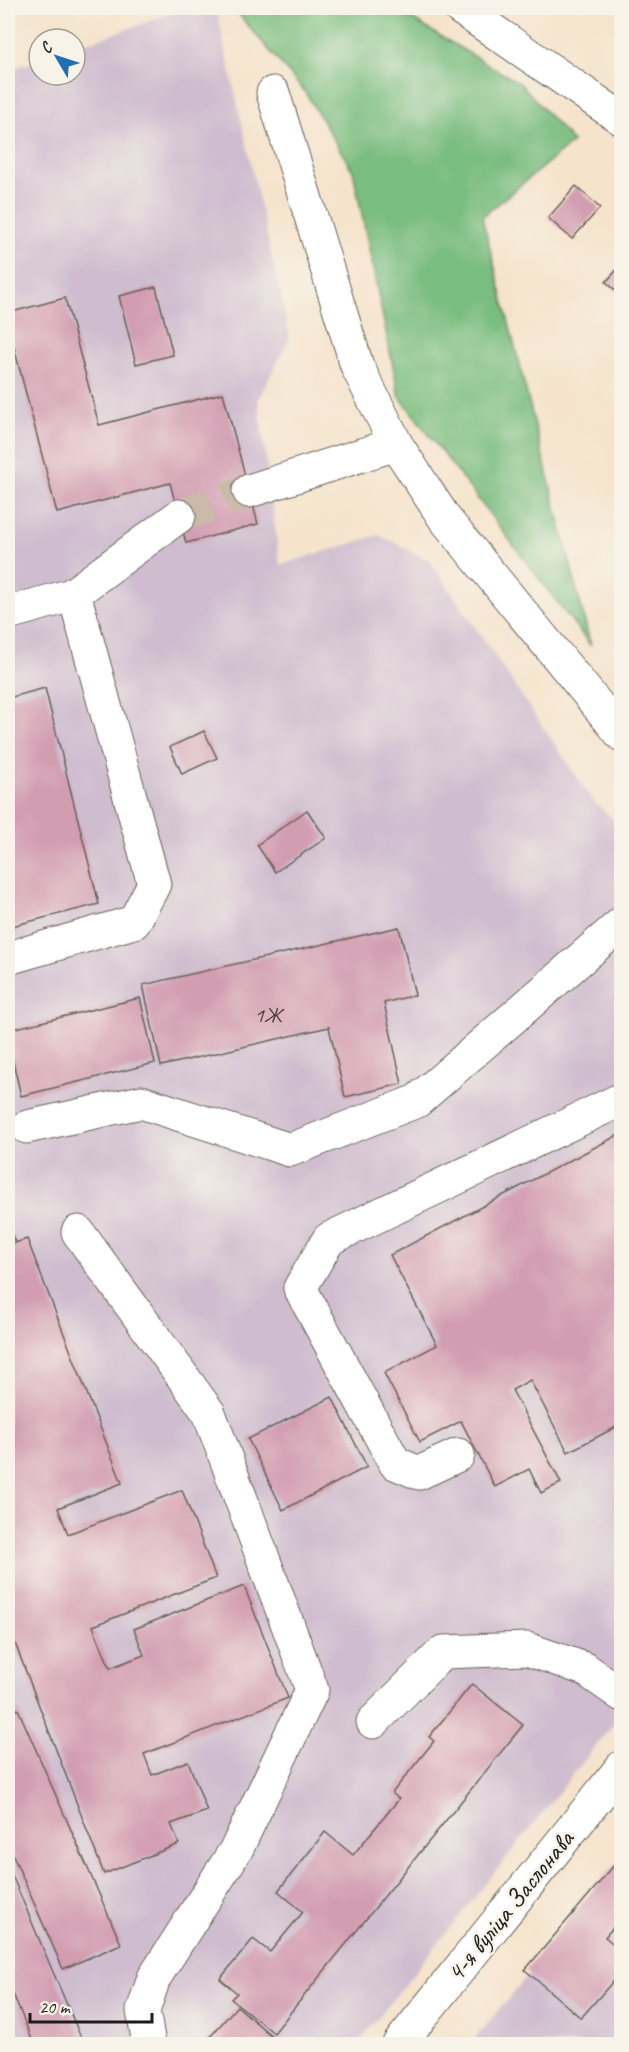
<svg xmlns="http://www.w3.org/2000/svg" width="629" height="2052" viewBox="0 0 629 2052" font-family="Caveat,sans-serif">
  <style>
    .industrial { fill: #cfbdcf }
    .forest { fill: #7abd80; stroke: #4b6c4e; stroke-width: 1.5 }
    .building { fill: #d29cb1 }
    .lines { fill: none; stroke-linecap: round; stroke-linejoin: round }
    .minor-tunnel { stroke: #cabba8; stroke-width: 33; stroke-dasharray: 33 16; stroke-linecap: butt }
    .minor-casing { stroke: #686259; stroke-width: 35 }
    .minor { stroke: #fff; stroke-width: 33 }
    .labels { text-anchor: middle; dominant-baseline: central; stroke-width: 5; stroke-linejoin: round; paint-order: stroke }
    .number-label { font-size: 22px; fill: #4a3c41 }
    .street-label { font-size: 26px; fill: #1c1c1c; stroke: #f7f3e8 }
  </style>
  <rect width="100%" height="100%" fill="#f7f3e8"/>
  <filter id="ink" filterUnits="userSpaceOnUse"><feTurbulence type="fractalNoise" baseFrequency=".0167" numOctaves="2"/><feDisplacementMap in="SourceGraphic" scale="12" xChannelSelector="R" yChannelSelector="G"/><feConvolveMatrix kernelMatrix="1 2 1 2 8 2 1 2 1" color-interpolation-filters="sRGB"/></filter>
  <filter id="wash" filterUnits="userSpaceOnUse"><feTurbulence type="fractalNoise" baseFrequency=".008" numOctaves="4" result="noise"/><feDisplacementMap in="SourceGraphic" scale="24" xChannelSelector="R" yChannelSelector="G"/><feGaussianBlur stdDeviation="1.35" result="paint"/><feColorMatrix in="noise" values="0 0 0 0 0 0 0 0 0 0 0 0 0 0 0 0 0 1.4 0 .05"/><feComposite in="paint" operator="in"/></filter>
  <g filter="url(#wash)">
    <rect width="100%" height="100%" fill="#f5e3cb"/>
    <g class="industrial">
      <path d="M188,8H216L290,338L258,399L280,565L379,535L430,561L594,802L621,826V1715L357,2044H8V70L39,60V75H75V47Z"/>
      <path d="M621,1865V2044H470Z"/>
    </g>
    <path class="forest" d="M243,8H385L410,18L521,84L573,142L482,217L591,646L399,396L353,171L305,92L240,16Z"/>
    <g id="blocks">
      <g class="building">
        <path d="M576,186L600,208L572,239L548,218Z"/>
        <path d="M622,264V296L606,282Z"/>
        <path d="M156,287L173,355L136,364L119,296Z"/>
        <path d="M65,298L99,425L223,393L258,524L186,543L170,483L57,513L8,324V313Z"/>
        <path d="M45,688L99,904L8,927V698Z"/>
        <path d="M204,731L217,758L182,774L170,747Z"/>
        <path d="M307,810L326,838L275,872L257,845Z"/>
        <path d="M399,927L415,995L384,1003L402,1084L345,1097L329,1027L161,1066L143,985Z"/>
        <path d="M140,998L155,1063L21,1096L8,1040V1030Z"/>
        <path d="M622,1133V1424L568,1452L530,1380L512,1390L561,1483L541,1493L529,1469L495,1487L461,1421L420,1442L384,1373L437,1345L390,1255Z"/>
        <path d="M8,1224L15,1243L27,1239L122,1483L58,1508L68,1534L182,1490L216,1578L93,1626L110,1668L144,1655L134,1629L244,1586L288,1698L144,1754L152,1775L188,1761L207,1811L171,1824L179,1844L104,1874L8,1625Z"/>
        <path d="M332,1397L367,1467L283,1510L248,1439Z"/>
        <path d="M472,1684L523,1725L274,2033L231,1999L237,1993L220,1979L253,1939L270,1952L303,1912L278,1891L325,1832L353,1855L399,1799L392,1793L434,1741L429,1737Z"/>
        <path d="M18,1709L121,1944L63,1969L8,1844V1714Z"/>
        <path d="M622,1856V1917L605,1937L622,1951V1971L581,2018L525,1970Z"/>
        <path d="M8,1866L82,2040L71,2044H34L8,1982Z"/>
        <path d="M237,2006L281,2044H204Z"/>
      </g>
    </g>
  </g>
  <g filter="url(#ink)">
    <use href="#blocks" fill-opacity="0" stroke="#686259" stroke-width="1.5"/>
    <g class="lines">
      <path class="minor-tunnel" d="M179,516L249,491"/>
      <g class="minor-casing">
        <g id="minor">
          <path d="M460,8L622,119"/>
          <path d="M273,93L357,366L396,444L445,519L622,735"/>
          <path d="M249,491L396,444"/>
          <path d="M8,613L72,595L179,516"/>
          <path d="M8,958L134,922L154,884L74,593"/>
          <path d="M27,1127L141,1102L290,1150L417,1101L622,923"/>
          <path d="M78,1232L209,1413L312,1690L237,1848L154,1978L143,2011L149,2044"/>
          <path d="M458,1455L419,1473L395,1463L300,1288L329,1239L622,1099"/>
          <path d="M373,1722L443,1652L527,1649L585,1669L622,1695"/>
          <path d="M399,2044L622,1767"/>
        </g>
      </g>
      <use href="#minor" class="minor"/>
    </g>
  </g>
  <g class="labels">
    <g class="number-label">
      <text x="268" y="1015">1Ж</text>
    </g>
    <g class="street-label">
      <text transform="translate(510 1906) rotate(-51)">4-я вуліца Заслонава</text>
    </g>
  </g>
  <rect width="629" height="2052" fill="none" stroke="#f7f3e8" stroke-width="30"/>
  <g transform="translate(57 57) rotate(309)"><circle r="28" fill="#f7f3e8" stroke="#9f9d96" stroke-width="1.5"/>
  <path d="M0-4.5L10 22L0 15L-10 22Z" fill="#1f6fb2"/>
  <text y="-9" font-size="16" font-weight="bold" text-anchor="middle" fill="#1c1c1c">С</text>
  </g>
  <path d="M30 2013v9h122v-9" fill="none" stroke="#1c1c1c" stroke-width="3"/>
  <text x="39" y="2013" font-size="18" fill="#1c1c1c" stroke="#f7f3e8" stroke-width="4.5" paint-order="stroke">20 m</text>
</svg>
